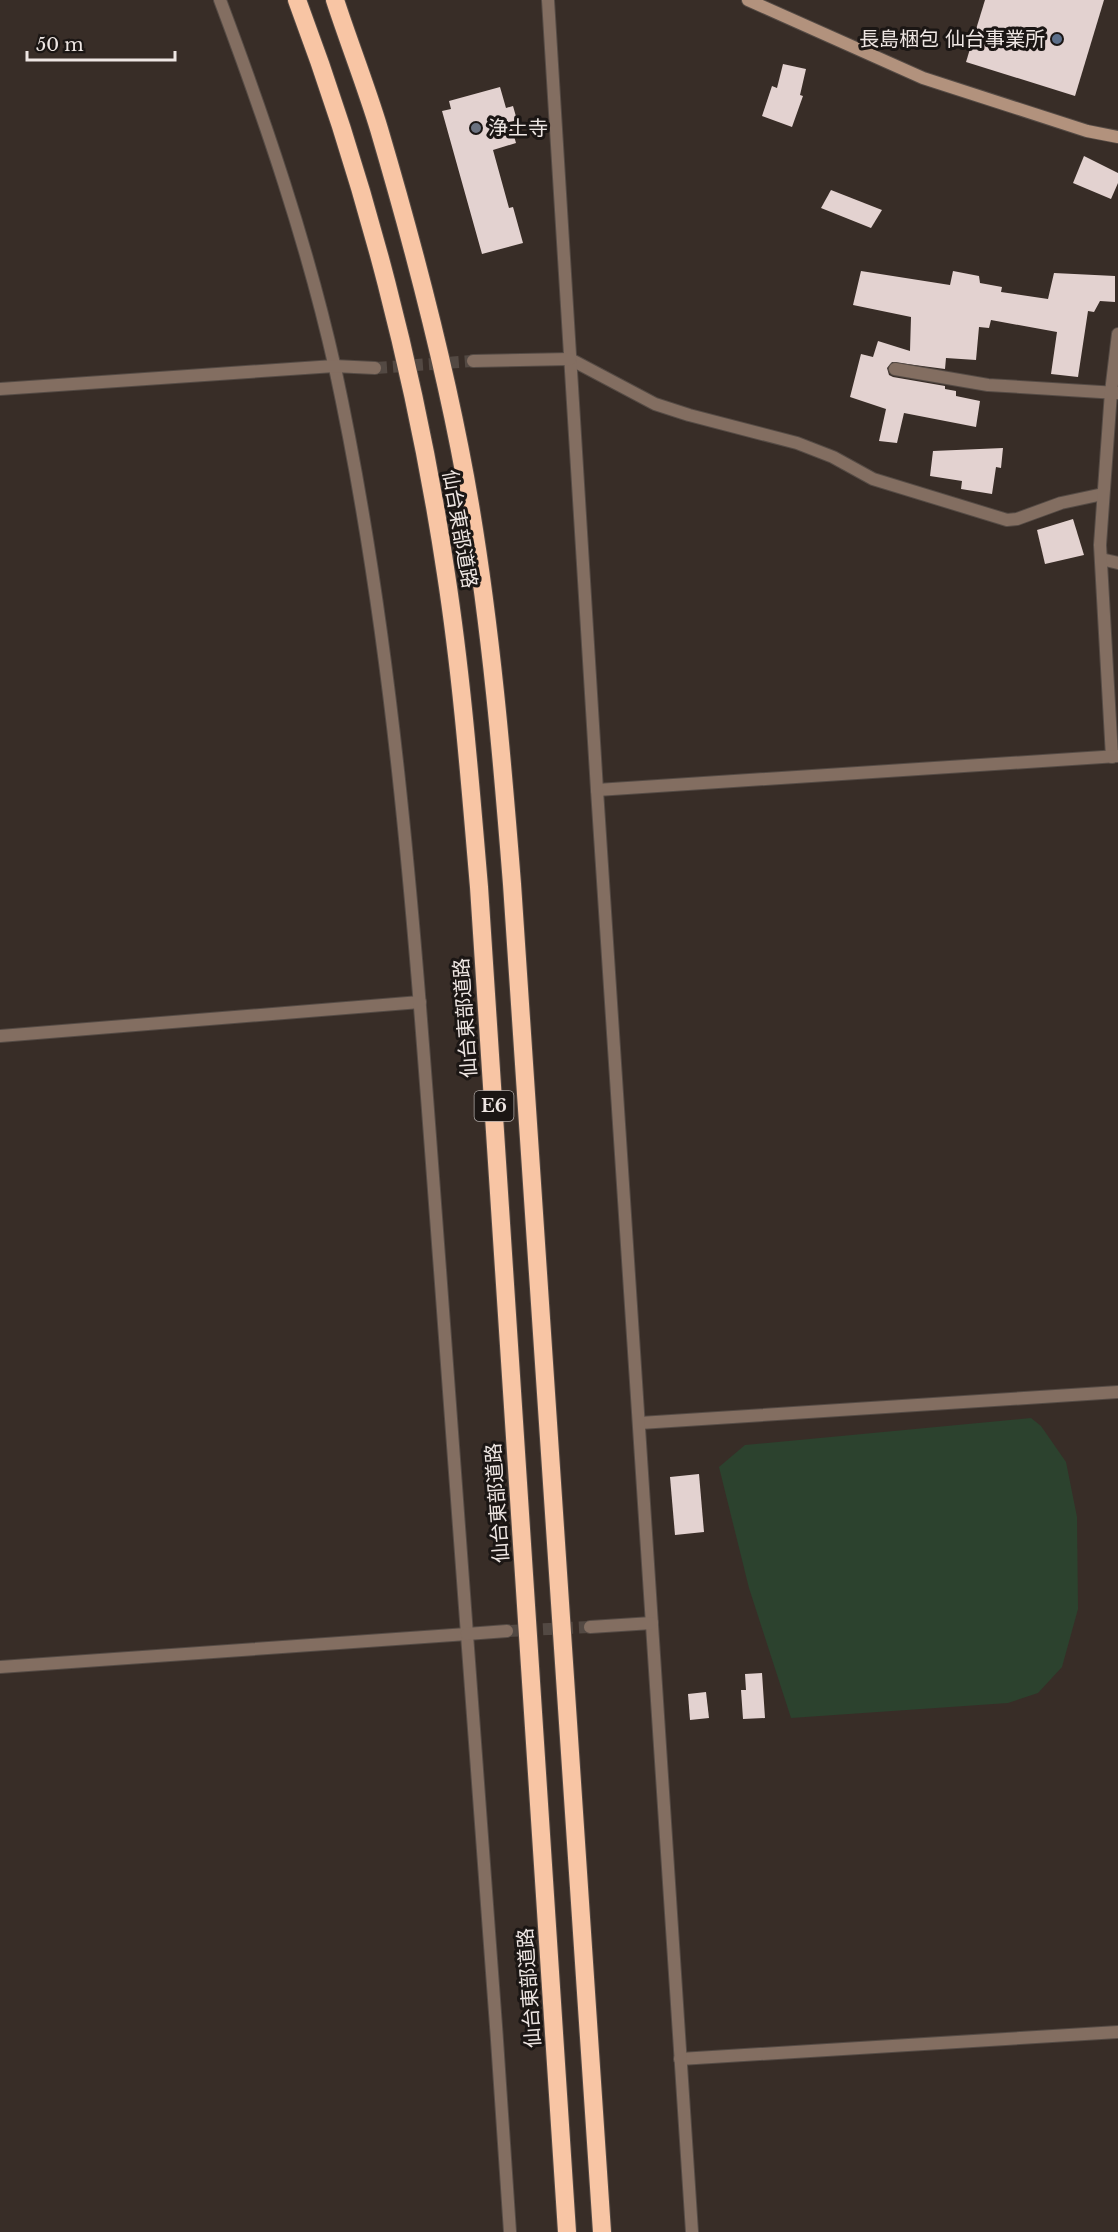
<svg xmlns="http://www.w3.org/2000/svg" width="1118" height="2232" viewBox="0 0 1118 2232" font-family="'Libre Baskerville','Noto Sans JP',serif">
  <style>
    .green { fill: #2c422e }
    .building { fill: #e3d2d0 }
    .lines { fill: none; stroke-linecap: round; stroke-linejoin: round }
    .tertiary-tunnel { stroke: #534943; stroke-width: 12; stroke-dasharray: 12 6; stroke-linecap: butt }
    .minor-casing { stroke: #554b45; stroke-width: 14 }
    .tertiary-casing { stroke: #554b45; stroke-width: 14 }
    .secondary-casing { stroke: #554b45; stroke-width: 14 }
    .motorway-casing { stroke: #554b45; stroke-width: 20 }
    .minor { stroke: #836e61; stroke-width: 12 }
    .tertiary { stroke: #836e61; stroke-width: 12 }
    .secondary { stroke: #b2927d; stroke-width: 12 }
    .motorway { stroke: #f8c5a4; stroke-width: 18 }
    .service-dot { fill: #5c6f8a; stroke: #1b1614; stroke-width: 2 }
    .worship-dot { fill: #6b7280; stroke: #1b1614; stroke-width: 2 }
    .labels { text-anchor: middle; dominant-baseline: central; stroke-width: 6; stroke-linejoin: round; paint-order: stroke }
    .shield { fill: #1b1614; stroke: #afa8a5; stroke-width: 1.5 }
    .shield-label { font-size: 18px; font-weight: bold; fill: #eee6e3 }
    .poi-label { font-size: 20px; fill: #eee6e3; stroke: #1b1614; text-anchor: end }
    .street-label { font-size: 20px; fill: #eee6e3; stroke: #1b1614 }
  </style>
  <rect width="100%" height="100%" fill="#382d27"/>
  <path class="green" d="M1031,1418L1041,1426L1066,1462L1077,1517L1078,1609L1062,1667L1038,1693L1008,1703L791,1718L749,1588L719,1467L745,1445Z"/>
  <g class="building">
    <path d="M985,0H1104L1075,96L966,62Z"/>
    <path d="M783,64L806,69L800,95L803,96L792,127L762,116L772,86L777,88Z"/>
    <path d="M500,87L506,108L513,106L517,120L510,122L516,143L493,150L509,208L513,207L523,243L482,254L442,111L451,109L449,101Z"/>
    <path d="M1084,156L1118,173V183L1111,199L1073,183Z"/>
    <path d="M831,190L882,210L871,228L821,208Z"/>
    <path d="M861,271L950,285L953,271L979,276L980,283L1002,287L1001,292L1048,299L1054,273L1115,276V302L1100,301L1094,312L1088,311L1078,377L1051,374L1057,332L991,320L989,328L979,327L976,360L946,358L945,369L892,362L887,368L889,375L893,377L945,386V389L956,391V396L980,401L976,427L904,413L897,443L879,441L886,409L850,397L861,354L873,357L878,341L910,351L911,317L853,305Z"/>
    <path d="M1003,448L1001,468L996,467L992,494L961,489L962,481L930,476L933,451Z"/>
    <path d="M1073,519L1084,555L1045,564L1037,530Z"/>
    <path d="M699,1474L704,1532L675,1535L670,1477Z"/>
    <path d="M762,1673L765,1718L743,1719L741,1690H746L745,1674Z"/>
    <path d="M706,1692L709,1718L690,1720L688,1694Z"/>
  </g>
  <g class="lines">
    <g class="tertiary-tunnel">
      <path d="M375,368L473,361"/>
      <path d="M507,1631L590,1627"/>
    </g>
    <g class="minor-casing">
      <g id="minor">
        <path d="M570,359L655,404L689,415L797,443L833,457L873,479L1007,520L1017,519L1061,503L1103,494"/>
        <path d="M895,369L988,385L1117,393"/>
        <path d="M1101,559L1118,563"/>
        <path d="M1112,757L1100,545L1111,392L1118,334"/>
        <path d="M597,790L1118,756"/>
        <path d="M0,1036L420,1002"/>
        <path d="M640,1423L1118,1392"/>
        <path d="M0,1667L467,1634"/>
        <path d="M680,2059L1118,2032"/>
      </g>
    </g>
    <g class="tertiary-casing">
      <g id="tertiary">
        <path d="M220,0C265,120 307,243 335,368C399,664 417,968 440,1270C464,1590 489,1911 510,2232"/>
        <path d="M548,0L597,790L692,2232"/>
        <path d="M473,361L570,359"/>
        <path d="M0,389L334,366L375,368"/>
        <path d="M590,1627L652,1623"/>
        <path d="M467,1634L507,1631"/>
      </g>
    </g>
    <g class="secondary-casing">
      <path id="secondary" d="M748,0L923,78L1087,131L1118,137"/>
    </g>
    <g class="motorway-casing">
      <g id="motorway">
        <path d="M297,0C366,183 417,381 446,574C462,678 470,782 479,887L567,2232"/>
        <path d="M335,0C349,43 366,86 379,129C415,251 449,380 470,505C491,630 502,757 512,884L602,2232"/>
      </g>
    </g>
    <use href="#minor" class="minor"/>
    <use href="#tertiary" class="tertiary"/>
    <use href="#secondary" class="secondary"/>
    <use href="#motorway" class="motorway"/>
  </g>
  <circle class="service-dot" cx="1057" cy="39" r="6"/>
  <circle class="worship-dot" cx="476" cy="128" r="6"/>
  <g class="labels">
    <rect class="shield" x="474.5" y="1091" width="39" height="30" rx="4.5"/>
    <g class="shield-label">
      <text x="494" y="1106">E6</text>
    </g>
    <g class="poi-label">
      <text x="1045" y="39">長島梱包 仙台事業所</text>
      <text x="488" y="128" text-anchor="start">浄土寺</text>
    </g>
    <g class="street-label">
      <text transform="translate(460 529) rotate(80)">仙台東部道路</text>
      <text transform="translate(465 1018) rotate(-94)">仙台東部道路</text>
      <text transform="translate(497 1503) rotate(-94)">仙台東部道路</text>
      <text transform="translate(529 1988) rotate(-94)">仙台東部道路</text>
    </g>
  </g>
  <path d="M27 51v9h148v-9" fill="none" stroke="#eee6e3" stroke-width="3"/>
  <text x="36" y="51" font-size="18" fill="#eee6e3" stroke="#1b1614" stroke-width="4.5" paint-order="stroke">50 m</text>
</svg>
